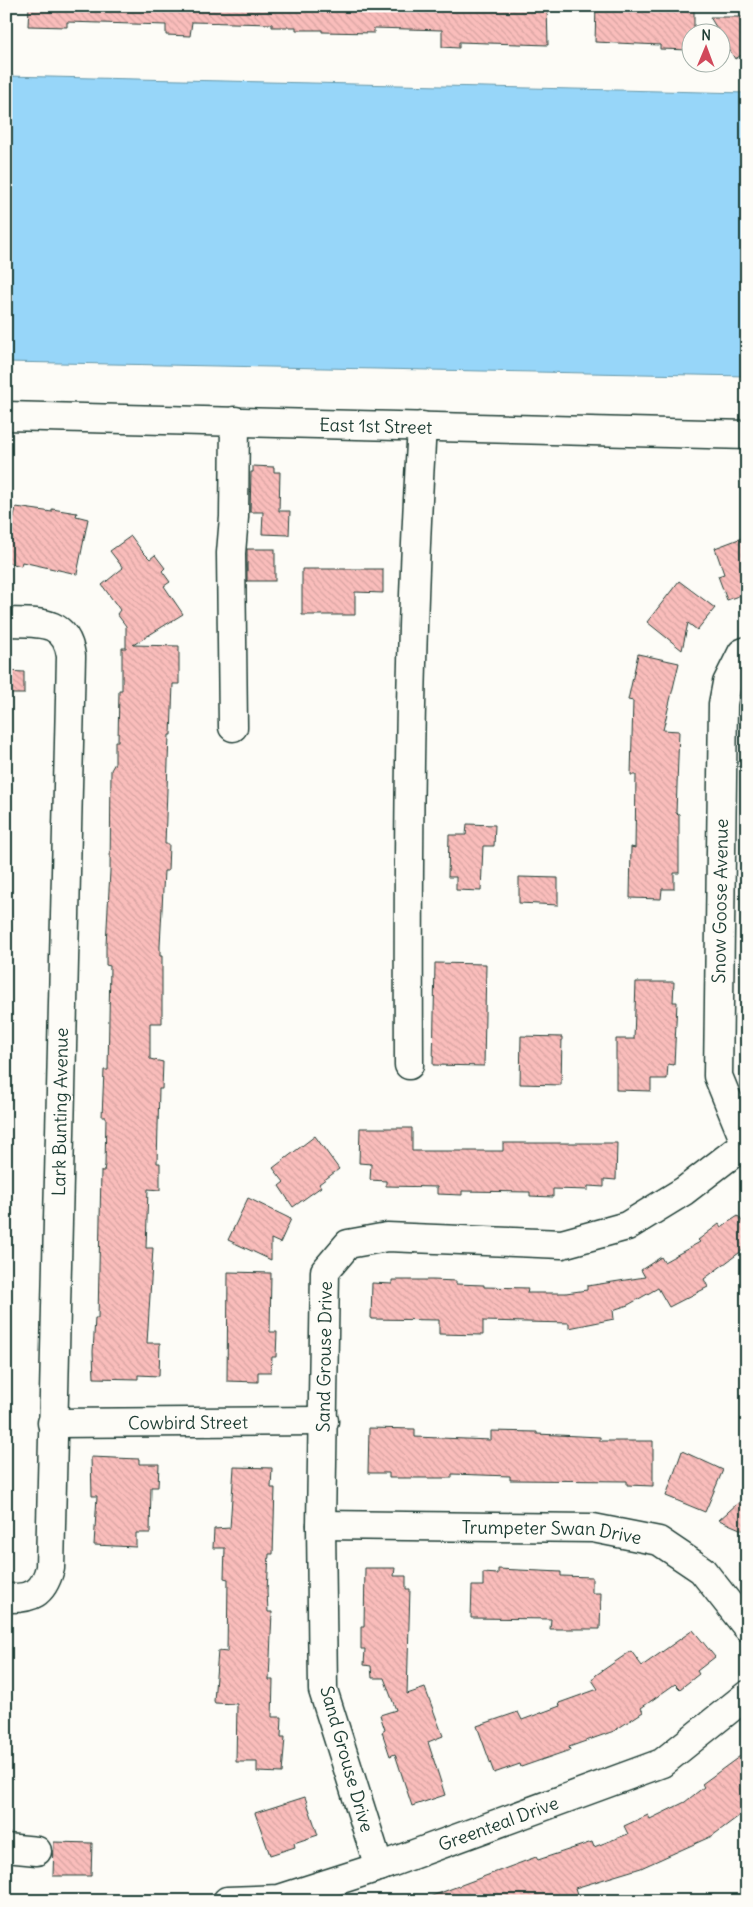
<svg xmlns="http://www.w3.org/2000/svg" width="753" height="1907" viewBox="0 0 753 1907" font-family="Delius,sans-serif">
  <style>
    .water { fill: #97d6f9; stroke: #6799aa }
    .building { fill: url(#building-back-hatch); stroke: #1f3d34 }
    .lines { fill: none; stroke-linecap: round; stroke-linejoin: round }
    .minor-casing { stroke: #1f3d34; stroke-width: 31 }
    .major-casing { stroke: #1f3d34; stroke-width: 31 }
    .minor { stroke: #fdfcf7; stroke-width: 28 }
    .major { stroke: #fdfcf7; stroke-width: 28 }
    .labels { text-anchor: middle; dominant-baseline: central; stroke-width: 4; stroke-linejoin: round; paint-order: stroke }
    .street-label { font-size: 18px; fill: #1f3d34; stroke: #fdfcf7 }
  </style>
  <defs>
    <pattern id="building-back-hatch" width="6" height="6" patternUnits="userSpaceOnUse" patternTransform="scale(1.25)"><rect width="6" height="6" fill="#fabdbb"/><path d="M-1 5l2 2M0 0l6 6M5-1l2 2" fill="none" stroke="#d6a3a1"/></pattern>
  </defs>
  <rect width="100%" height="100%" fill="#fdfcf7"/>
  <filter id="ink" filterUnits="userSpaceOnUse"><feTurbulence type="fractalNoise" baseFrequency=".02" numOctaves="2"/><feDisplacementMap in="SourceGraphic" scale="10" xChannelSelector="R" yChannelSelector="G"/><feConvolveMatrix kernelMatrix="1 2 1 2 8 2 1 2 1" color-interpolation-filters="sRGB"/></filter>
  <g filter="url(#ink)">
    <path class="water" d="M6,76L747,93V376L6,362Z"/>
    <g class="building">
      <path d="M29,6H547L548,45L459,42V48L442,47V30L374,28V33L322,32V30H296V27H272V24L192,22L190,36L166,35V25L67,22V27L28,26Z"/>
      <path d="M596,6H685V11L694,10V32H690V50L660,49V45L595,42Z"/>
      <path d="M710,17H747V52L735,59Z"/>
      <path d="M253,466L274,467V472H280L279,511H290L289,535L262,534L263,512H250L251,472H253Z"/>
      <path d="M16,507L52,512V509L77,513L76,516L88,519L77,574L22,562L21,566L6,562V553Z"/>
      <path d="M131,536L142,551L150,559L155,555L165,568L162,571L170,582L164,586L183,614L133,645L179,646V684H173L171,735H169L165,844H169L168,871H164L160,946V956H162V1023H150V1059L163,1062L162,1089H159L157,1163H160V1190L148,1189L146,1248H153L147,1343H160L159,1376L138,1375V1379L94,1378L93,1352L95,1318H98L101,1171H104L105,1165L106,1117H102L104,1070H108L110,966L106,965V945L110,871L111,770L115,763V741H118L119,690H122V648H126V626L117,614L120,610L102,585L123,568L110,551Z"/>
      <path d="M747,536V593L727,600L718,576L724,574L715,548Z"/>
      <rect x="247" y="549" width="28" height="32"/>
      <path d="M302,569H383V593L355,592V615H302Z"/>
      <path d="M679,581L715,608L697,630L688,623L682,650L647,622Z"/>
      <path d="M638,654L679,663L663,730L679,731L676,813L679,814V873H674V889H662L661,899L630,898L631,847L635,848L636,775H631L633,701L628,700Z"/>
      <path d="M6,671L24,672V694H6Z"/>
      <path d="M467,824L495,825L494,846H483L481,891L456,890V877H448L449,835H466Z"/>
      <path d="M519,877L558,878V905L519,903Z"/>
      <path d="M435,963L486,964L484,1066L433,1065Z"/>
      <path d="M636,982H674L673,1002H677L674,1065L668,1064L667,1079H651V1091L616,1090V1039H634Z"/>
      <path d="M521,1036L562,1037L561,1085L520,1084Z"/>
      <path d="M360,1128H412V1151H503V1143H617L616,1180L604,1179V1187L588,1186V1190L553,1189V1197L530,1196V1192L462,1191V1195L437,1194V1187L386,1186V1181L370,1180L371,1164L359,1163Z"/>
      <path d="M315,1136L339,1169L319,1184L321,1187L293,1207L279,1186L284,1182L273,1168Z"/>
      <path d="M248,1198L291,1219L280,1243L271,1239V1260L228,1240Z"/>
      <path d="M738,1216L747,1227V1247L704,1279L708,1287L669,1307L658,1288L628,1305L613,1310L614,1319L569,1328V1323L483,1321V1335L439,1334V1320L371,1319L372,1283L392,1284V1280H433L456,1281V1284L484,1285V1287L528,1288L527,1293H566L587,1290V1286L645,1277L641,1270L661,1257L664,1262L700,1242L698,1240L719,1224L721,1227Z"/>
      <path d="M228,1272L271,1273L270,1332H277L276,1357H272L271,1372H258V1382L227,1381Z"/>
      <path d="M369,1428L415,1429V1437L491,1440V1431L537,1432V1434L600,1437V1441H653V1486L627,1485V1481L510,1480V1476L452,1474V1478H389V1473H368Z"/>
      <path d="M682,1451L723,1470L705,1512L666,1496Z"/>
      <path d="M91,1457L139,1459V1464H159L158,1487H151L150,1533H136V1547L94,1545L97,1496H92Z"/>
      <path d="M234,1467L272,1468L271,1488H275L273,1554H269L267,1591L268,1612H272L269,1680H273L272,1717H282L281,1737H285L282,1773L257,1772V1762H236L237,1704L215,1703L214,1701L218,1651L227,1652L228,1579L224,1578L225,1548H213L214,1529L230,1528Z"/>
      <path d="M747,1495V1532L719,1520Z"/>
      <path d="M365,1568H395L394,1576H406V1589H410L407,1694L425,1688L443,1736L428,1742L445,1795L412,1806L395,1754L390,1756L382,1732L385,1730L380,1715L396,1710L384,1678H372L371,1666L364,1665L365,1649H361V1626H364Z"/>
      <path d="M498,1569L561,1572V1576L592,1577V1593H601L600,1629H550L551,1619L471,1618L472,1586H483V1573L498,1574Z"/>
      <path d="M693,1630L715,1657L697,1671L699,1674L680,1689L675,1684L641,1708L643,1712L614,1731L569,1747L570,1750L521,1767L520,1764L494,1773L477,1726L518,1712L522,1720L560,1706L559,1703L598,1689L592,1680L596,1675L631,1651L642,1666Z"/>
      <path d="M747,1751V1810L712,1836L641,1868L575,1888L577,1894L557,1901H425L424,1899L536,1857L538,1860L592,1842L594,1847L628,1834L624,1826L648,1815L650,1819L685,1802L704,1787L702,1784Z"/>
      <path d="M305,1797L318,1835L294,1843L295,1847L270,1855L255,1813Z"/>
      <path d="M54,1842L92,1843L91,1876H53Z"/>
    </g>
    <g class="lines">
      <g class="minor-casing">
        <g id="minor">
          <path d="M6,622C36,623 66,618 71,656L50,1568C43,1594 32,1599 6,1598"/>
          <path d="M747,651L742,653L727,683L723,704L718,1076L747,1147"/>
          <path d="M233,727L231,553L234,517L235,421"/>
          <path d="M409,1065C408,852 409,639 422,426"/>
          <path id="s1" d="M52,1423L324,1421"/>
          <path id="s2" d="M321,1525L593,1528L659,1541L702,1570L747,1627"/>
          <path d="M6,1848L37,1851"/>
          <path id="s3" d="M379,1867L323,1690L321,1525L325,1271L348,1244L387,1237L562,1244L627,1226L684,1191L745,1144"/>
          <path id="s4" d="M227,1901L279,1899L379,1867L662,1763L747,1695"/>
        </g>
      </g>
      <g class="major-casing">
        <g id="major">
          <path id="s5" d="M6,416L747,435"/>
        </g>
      </g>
      <use href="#minor" class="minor"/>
      <use href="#major" class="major"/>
    </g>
  </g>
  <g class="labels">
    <g class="street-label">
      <text stroke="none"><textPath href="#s5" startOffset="370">East 1st Street</textPath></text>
      <text transform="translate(720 901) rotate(-89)">Snow Goose Avenue</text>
      <text transform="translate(60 1112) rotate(-89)">Lark Bunting Avenue</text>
      <text stroke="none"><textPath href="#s3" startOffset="519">Sand Grouse Drive</textPath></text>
      <text stroke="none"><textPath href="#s1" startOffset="136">Cowbird Street</textPath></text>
      <text stroke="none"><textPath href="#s2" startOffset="231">Trumpeter Swan Drive</textPath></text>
      <text transform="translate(347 1759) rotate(74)">Sand Grouse Drive</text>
      <text stroke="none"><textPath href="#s4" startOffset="284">Greenteal Drive</textPath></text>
    </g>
  </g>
  <rect width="753" height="1907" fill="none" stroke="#fdfcf7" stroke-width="25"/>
  <rect x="12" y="12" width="728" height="1882" fill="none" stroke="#1f3d34" stroke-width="2" filter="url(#ink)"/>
  <g transform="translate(706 48) rotate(1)"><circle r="24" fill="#fdfcf7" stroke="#a4b0a9"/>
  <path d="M0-4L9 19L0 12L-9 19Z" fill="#d1495b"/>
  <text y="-8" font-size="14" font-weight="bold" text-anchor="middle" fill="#1f3d34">N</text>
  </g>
</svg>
